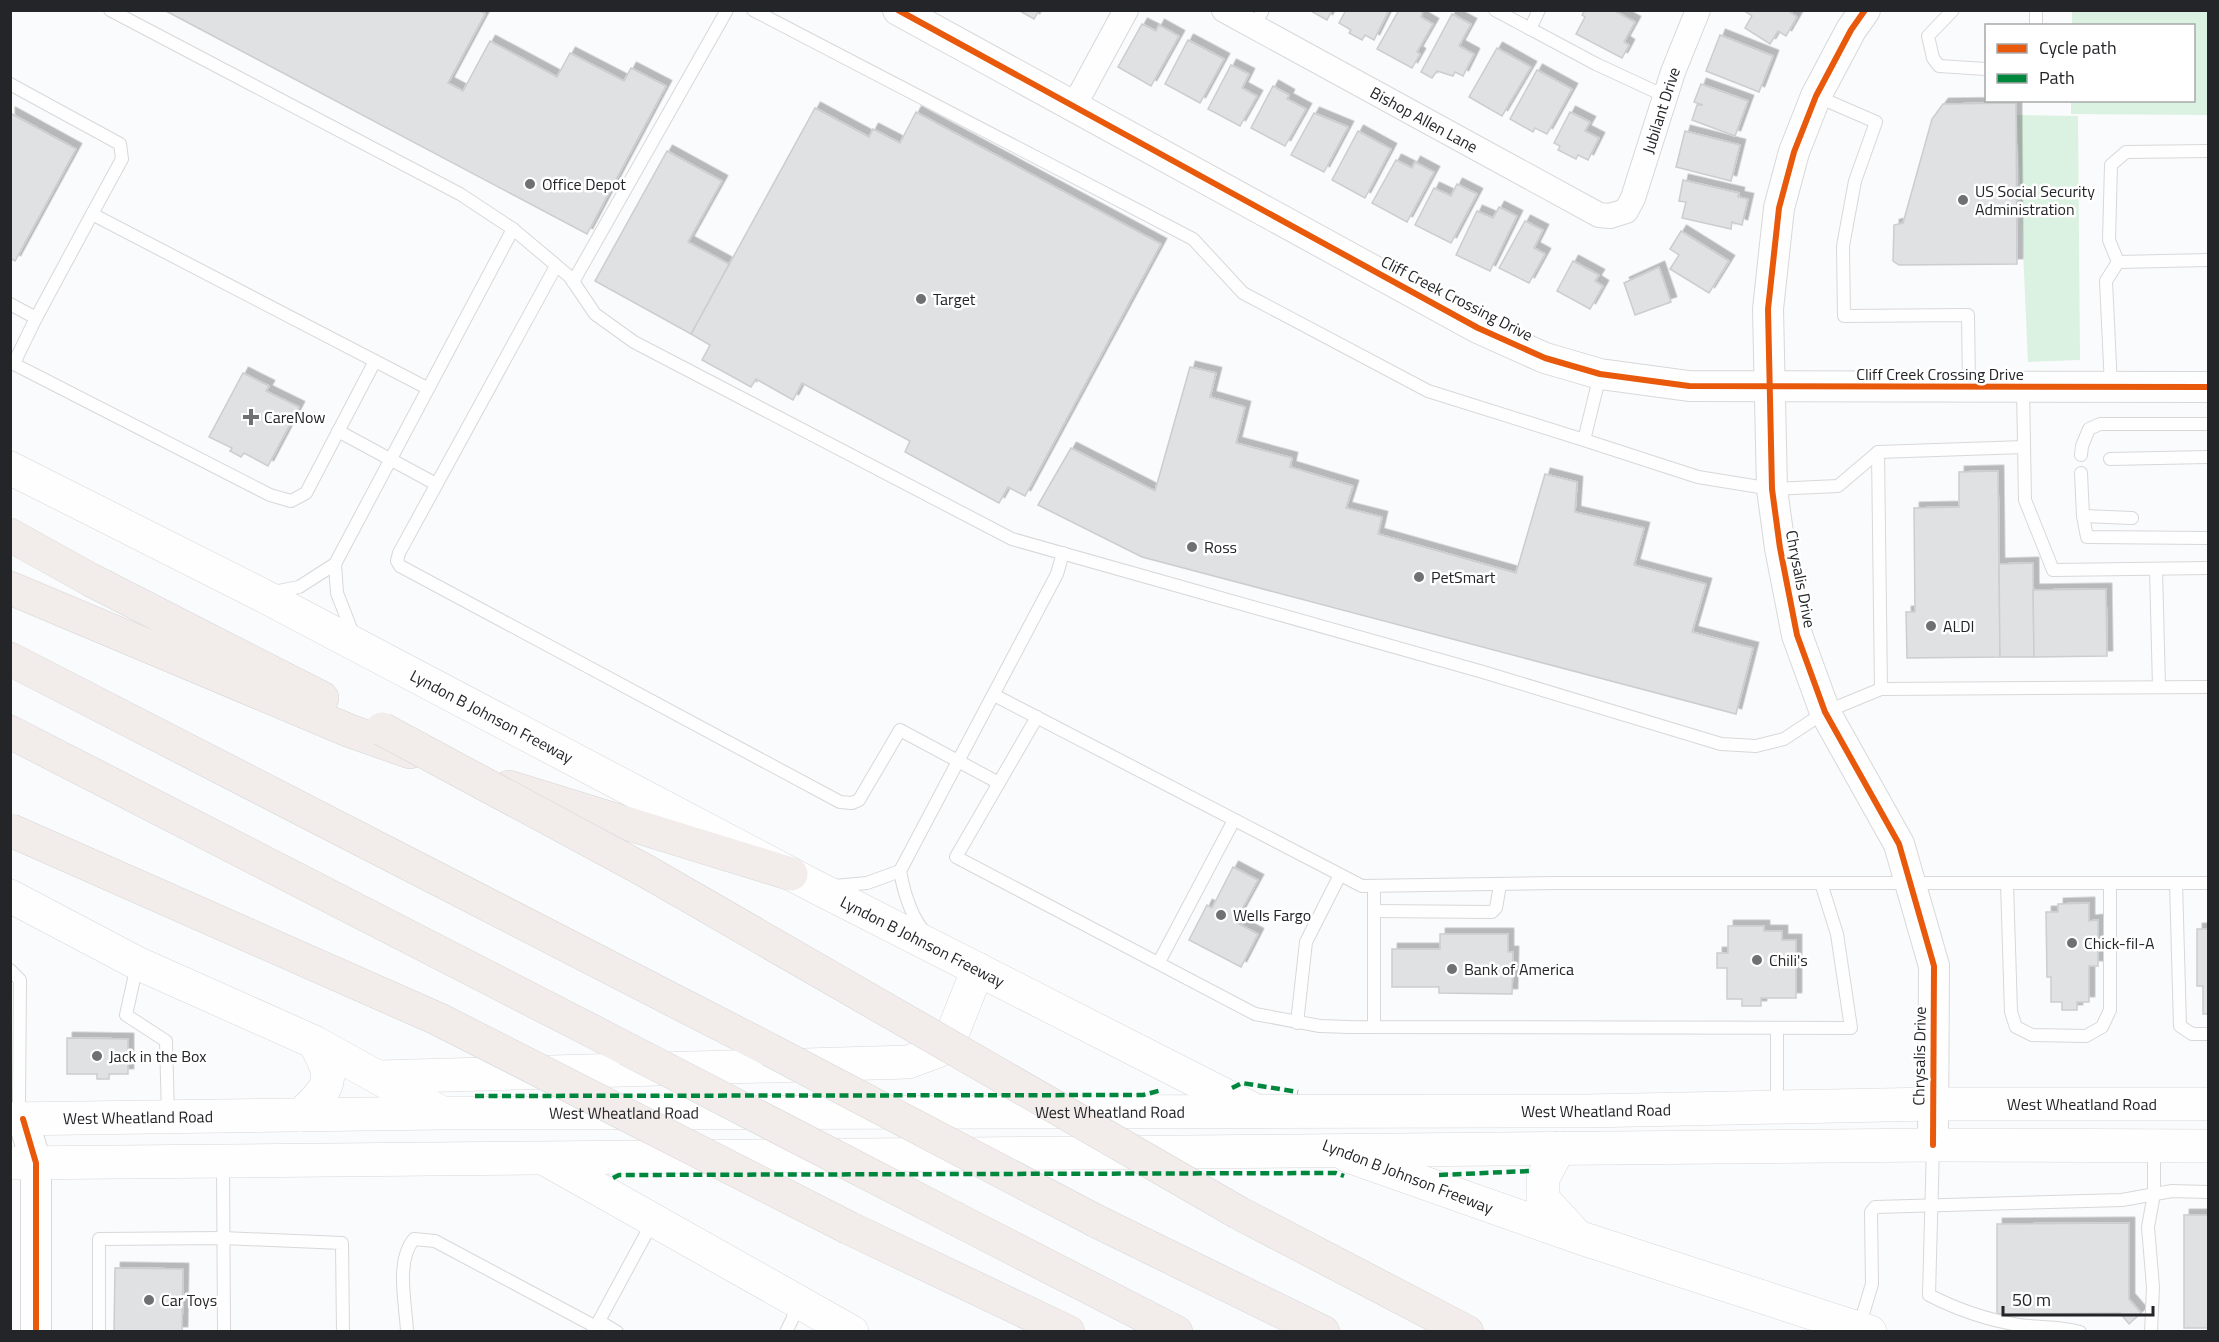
<svg xmlns="http://www.w3.org/2000/svg" width="2219" height="1342" viewBox="0 0 2219 1342" font-family="'Titillium Web',sans-serif">
  <style>
    .green { fill: #dbf1e1 }
    .building { fill: #e0e1e3; stroke: #cccdcf; stroke-width: 1.5; filter: url(#shadow) }
    .lines { fill: none; stroke-linecap: round; stroke-linejoin: round }
    .service-casing { stroke: #d8d8da; stroke-width: 14 }
    .minor-casing { stroke: #d8d8da; stroke-width: 26 }
    .tertiary-casing { stroke: #d8d8da; stroke-width: 32 }
    .secondary-casing { stroke: #d8d8da; stroke-width: 34 }
    .motorway-casing { stroke: #d6d6d7; stroke-width: 34 }
    .service { stroke: #fefeff; stroke-width: 12 }
    .minor { stroke: #fefeff; stroke-width: 24 }
    .tertiary { stroke: #fefeff; stroke-width: 30 }
    .secondary { stroke: #fefeff; stroke-width: 33 }
    .motorway { stroke: #f2ecea; stroke-width: 33 }
    .motorway-bridge-casing { stroke: #d6d6d7; stroke-width: 34; stroke-linecap: butt }
    .motorway-bridge { stroke: #f2ecea; stroke-width: 33 }
    .quiet { stroke: #00873e; stroke-width: 4.5; stroke-dasharray: 9 4.5; stroke-linecap: butt }
    .cycleway-casing { stroke: #fff; stroke-width: 10 }
    .cycleway { stroke: #e8590c; stroke-width: 6 }
    .poi-dot { fill: #6f7072; stroke: #fff; stroke-width: 2 }
    .labels { text-anchor: middle; dominant-baseline: central; stroke-width: 5; stroke-linejoin: round; paint-order: stroke }
    .street-label { font-size: 16px; fill: #242528; stroke: #fff }
    .poi-label { font-size: 16px; fill: #242528; stroke: #fff; text-anchor: start }
  </style>
  <defs>
    <filter id="shadow"><feDropShadow dx="5.5" dy="-5.5" stdDeviation="0" flood-color="#0004"/></filter>
  </defs>
  <rect width="100%" height="100%" fill="#fafbfc"/>
  <g class="green">
    <path d="M2072,11H2208V115L2071,114V101L2194,100V26L2072,25Z"/>
    <path d="M2017,115L2078,116L2080,360L2028,362Z"/>
  </g>
  <g class="building">
    <path d="M164,10H479L485,14L448,83L463,91L490,41L557,77L570,53L624,81L631,68L666,86L587,234Z"/>
    <path d="M1018,10H1039L1034,19Z"/>
    <path d="M1309,10H1332L1327,20Z"/>
    <path d="M1346,10H1389L1374,40L1365,35L1362,40L1349,33L1351,30L1339,23Z"/>
    <path d="M1399,10H1423L1421,17L1433,24L1417,52L1420,54L1412,68L1377,49Z"/>
    <path d="M1585,10H1613L1635,22L1624,42L1629,45L1622,58L1576,34L1585,17L1582,15Z"/>
    <path d="M1743,10H1787L1797,17L1786,36L1778,31L1770,44L1745,28L1752,16Z"/>
    <path d="M1452,14L1471,24L1459,46L1474,54L1463,76L1455,72L1453,76L1437,71L1432,78L1421,72Z"/>
    <path d="M1142,24L1156,31L1159,25L1179,36L1151,86L1118,67Z"/>
    <path d="M1720,35L1773,56L1759,92L1706,71Z"/>
    <path d="M1188,40L1224,59L1200,103L1165,84Z"/>
    <path d="M1497,48L1531,67L1502,116L1469,97Z"/>
    <path d="M1231,65L1249,74L1242,88L1257,96L1240,126L1208,109Z"/>
    <path d="M1537,70L1572,89L1547,134L1535,128L1533,132L1510,119Z"/>
    <path d="M1701,84L1748,101L1735,136L1692,120L1697,105H1703L1694,102Z"/>
    <path d="M1273,86L1289,95L1287,99L1306,109L1285,146L1251,128Z"/>
    <path d="M2016,103L2017,264L1899,265L1893,261L1894,225L1903,223L1932,119L1943,104Z"/>
    <path d="M815,108L869,137L873,129L900,143L916,112L1161,244L1025,496L1008,487L999,503L905,452L910,441L802,383L793,400L756,379L751,387L702,360L710,345L691,334Z"/>
    <path d="M1570,112L1590,122L1585,131L1599,138L1588,160L1578,155L1576,159L1558,150L1560,146L1554,143Z"/>
    <path d="M10,113L76,149L15,261L10,258Z"/>
    <path d="M1314,113L1348,127L1324,172L1291,155Z"/>
    <path d="M1358,131L1391,149L1365,198L1332,180Z"/>
    <path d="M1685,131L1740,145L1731,181L1676,167Z"/>
    <path d="M667,151L722,181L688,242L729,264L691,334L595,281Z"/>
    <path d="M1396,160L1412,168L1415,162L1434,172L1407,222L1372,203Z"/>
    <path d="M1683,180L1739,193L1738,197L1748,199L1742,225L1732,222L1731,229L1682,218L1686,202L1679,201Z"/>
    <path d="M1457,184L1477,194L1451,243L1415,225L1434,188L1451,196Z"/>
    <path d="M1499,207L1517,216L1490,271L1456,255L1477,211L1493,218Z"/>
    <path d="M1525,221L1543,230L1534,248L1545,254L1529,283L1499,268Z"/>
    <path d="M1681,231L1729,261L1709,293L1670,269L1679,255L1670,249Z"/>
    <path d="M1573,261L1599,275L1595,281L1603,286L1590,309L1557,291Z"/>
    <path d="M1659,267L1671,302L1635,315L1624,283Z"/>
    <path d="M1190,367L1216,373L1210,397L1245,407L1236,443L1292,458L1290,467L1353,486L1346,508L1382,517L1378,534L1516,573L1545,474L1577,482L1575,512L1644,528L1634,565L1706,584L1692,632L1753,648L1736,714L1142,557L1038,505L1071,448L1155,491Z"/>
    <path d="M243,373L269,386L266,391L299,407L268,466L244,453L241,457L230,451L232,448L209,437Z"/>
    <path d="M1998,471L2000,657L1907,658L1906,612H1915L1914,508L1959,507V472Z"/>
    <path d="M2033,563L2034,657H2000L1999,564Z"/>
    <path d="M2106,589L2107,656L2034,657L2033,590Z"/>
    <path d="M1233,867L1258,880L1235,922L1258,934L1241,967L1189,940L1207,905L1212,908Z"/>
    <path d="M2089,903V921L2098,920V966H2089V1002H2077V1010H2062V1002H2051V977H2047L2046,912H2058V904Z"/>
    <path d="M1728,926H1764V931H1782V940H1796V998H1761V1006H1742V999H1727V968H1717V953H1728Z"/>
    <path d="M2197,929H2208V1014H2203V986H2197Z"/>
    <path d="M1440,934H1508V952H1513L1512,994L1439,993V987H1392V949H1440Z"/>
    <path d="M67,1038L128,1039V1074H109V1079H97V1074H67Z"/>
    <rect x="2184" y="1215" width="24" height="113"/>
    <path d="M2129,1223V1299L2141,1313L2129,1324L2120,1313L1997,1314V1224Z"/>
    <path d="M115,1268L183,1269L182,1332H114Z"/>
  </g>
  <g class="lines">
    <g class="service-casing">
      <g id="service">
        <path d="M110,10L460,194L513,229L570,277L595,314L634,342L1012,539L1483,672L1721,744L1756,746L1784,739L1825,712L1881,689L2208,687"/>
        <path d="M753,10L1193,239L1243,293L1428,391L1584,440L1600,375"/>
        <path d="M1495,10L1596,64L1665,96"/>
        <path d="M1953,10L1928,36L1933,58L1939,66L1986,69"/>
        <path d="M2036,26V10"/>
        <path d="M1254,27L1263,10"/>
        <path d="M1530,29L1539,10"/>
        <path d="M10,84L120,144L122,159L92,214L427,388"/>
        <path d="M1816,96L1876,122L1855,181L1843,246L1844,316L1968,315L1969,386"/>
        <path d="M2118,262L2109,240L2111,165L2126,152L2208,151"/>
        <path d="M556,266L399,553L397,561L400,566L840,802L852,803L859,800L900,730L999,783"/>
        <path d="M573,282L727,10"/>
        <path d="M10,304L36,318L92,214"/>
        <path d="M10,362L270,495L291,501L306,493L375,361"/>
        <path d="M14,363L36,318"/>
        <path d="M2111,386L2106,281L2118,262L2208,260"/>
        <path d="M2023,388L2025,500L2053,570L2208,568"/>
        <path d="M338,431L436,484"/>
        <path d="M1584,440L1698,477L1772,489L1838,486L1878,452L2024,447"/>
        <path d="M1878,452L1881,689"/>
        <path d="M2081,455L2082,446L2089,429L2100,424H2208"/>
        <path d="M2110,459L2208,457"/>
        <path d="M2081,473L2083,516L2087,537L2208,538"/>
        <path d="M2083,516L2132,518"/>
        <path d="M335,564L337,593L353,634"/>
        <path d="M2156,569L2159,687"/>
        <path d="M273,592L299,587L335,564L513,229"/>
        <path d="M994,695L1362,886L1555,883H2208"/>
        <path d="M1037,717L956,857L1255,1014L1320,1026L1349,1027L1851,1028L1837,934L1821,883"/>
        <path d="M900,871C904,893 911,917 926,934"/>
        <path d="M2007,883L2011,1012L2016,1027L2032,1035L2086,1036L2102,1027L2110,1010V883"/>
        <path d="M2176,883L2180,1026L2192,1034H2208"/>
        <path d="M834,886L867,883L900,871L1057,574L1063,553"/>
        <path d="M1374,911L1492,912L1496,908L1500,885"/>
        <path d="M1159,962L1234,820"/>
        <path d="M137,965L126,1015L166,1041L168,1116"/>
        <path d="M10,970L20,980L19,1101L23,1118"/>
        <path d="M1297,1023L1306,942L1340,875"/>
        <path d="M1374,1027V886"/>
        <path d="M1777,1105V1028"/>
        <path d="M1933,1146L1929,1295C1956,1309 1988,1320 2019,1325C2039,1328 2059,1326 2080,1332"/>
        <path d="M223,1162L224,1332"/>
        <path d="M599,1321L617,1332"/>
        <path d="M1859,1327L1872,1284L1871,1212L1875,1207L2122,1200L2172,1191L2208,1192"/>
        <path d="M99,1332V1239L223,1238L342,1243L343,1332"/>
        <path d="M407,1332C406,1304 395,1261 414,1239L435,1241L596,1327"/>
        <path d="M593,1332L653,1221"/>
        <path d="M786,1332L800,1303"/>
        <path d="M2151,1332L2153,1287L2148,1227L2154,1194V1148"/>
      </g>
    </g>
    <g class="minor-casing">
      <g id="minor">
        <path id="s1" d="M1224,10L1599,215L1610,216L1626,211L1633,198L1673,72L1698,10"/>
        <path d="M1074,106L1126,10"/>
      </g>
    </g>
    <g class="tertiary-casing">
      <g id="tertiary">
        <path d="M898,10L1478,328L1545,358L1600,374L1689,386L2208,387"/>
        <path d="M1865,10L1851,30L1816,96L1794,152L1779,208L1768,309L1772,489L1780,548L1797,635L1825,712L1899,844L1934,966L1933,1145"/>
        <path d="M23,1119L36,1163V1332"/>
      </g>
    </g>
    <g class="secondary-casing">
      <g id="secondary">
        <path id="s2" d="M10,468L260,594L812,885L1254,1110"/>
        <path d="M10,896L137,963L314,1042L440,1112"/>
        <path d="M379,1077L908,1062L938,1051L953,1032L978,969"/>
        <path d="M301,1115C331,1086 336,1080 314,1042"/>
        <path id="s3" d="M10,1119L442,1113L1587,1111L1932,1104H2208"/>
        <path d="M1559,1148L1543,1178V1199L1575,1234"/>
        <path d="M1348,1156L1578,1237L1870,1332"/>
        <path d="M545,1159L852,1332"/>
        <path d="M10,1163L1933,1145L2208,1146"/>
      </g>
    </g>
    <g class="motorway-casing">
      <g id="motorway">
        <path d="M10,535L91,580L322,698"/>
        <path d="M10,588L350,731L410,752"/>
        <path d="M10,659L770,1050"/>
        <path d="M10,732L627,1049"/>
        <path d="M509,787L791,874"/>
        <path d="M1239,1213L1467,1332"/>
        <path d="M956,1219L1176,1332"/>
        <path d="M1096,1221L1323,1332"/>
        <path d="M849,1228L1068,1332"/>
      </g>
    </g>
    <use href="#service" class="service"/>
    <use href="#minor" class="minor"/>
    <use href="#tertiary" class="tertiary"/>
    <use href="#secondary" class="secondary"/>
    <use href="#motorway" class="motorway"/>
    <g class="motorway-bridge-casing">
      <g id="motorway-bridge">
        <path d="M382,729L644,870L1239,1213"/>
        <path d="M10,830L438,1019L849,1228"/>
        <path d="M627,1049L956,1219"/>
        <path d="M770,1050L1096,1221"/>
      </g>
    </g>
    <use href="#motorway-bridge" class="motorway-bridge"/>
    <g class="quiet">
      <path d="M1232,1088L1242,1083L1298,1092"/>
      <path d="M475,1096L1143,1095L1162,1090"/>
      <path d="M1439,1175L1529,1171"/>
      <path d="M613,1178L619,1175L1336,1173L1344,1176"/>
    </g>
    <g class="cycleway-casing">
      <g id="cycleway">
        <path d="M898,10L1478,328L1545,358L1600,374L1689,386L2208,387"/>
        <path d="M1865,10L1851,30L1816,96L1794,152L1779,208L1768,309L1772,489L1780,548L1797,635L1825,712L1899,844L1934,966L1933,1145"/>
        <path d="M23,1119L36,1163V1332"/>
      </g>
    </g>
    <use href="#cycleway" class="cycleway"/>
  </g>
  <g class="poi-dot">
    <circle cx="530" cy="184" r="6"/>
    <circle cx="1963" cy="200" r="6"/>
    <circle cx="921" cy="299" r="6"/>
    <path d="M248 408h6v6h6v6h-6v6h-6v-6h-6v-6h6z"/>
    <circle cx="1192" cy="547" r="6"/>
    <circle cx="1419" cy="577" r="6"/>
    <circle cx="1931" cy="626" r="6"/>
    <circle cx="1221" cy="915" r="6"/>
    <circle cx="2072" cy="943" r="6"/>
    <circle cx="1757" cy="960" r="6"/>
    <circle cx="1452" cy="969" r="6"/>
    <circle cx="97" cy="1056" r="6"/>
    <circle cx="149" cy="1300" r="6"/>
  </g>
  <g class="labels">
    <g class="street-label">
      <text stroke="none"><textPath href="#s1" startOffset="562">Jubilant Drive</textPath></text>
      <text stroke="none"><textPath href="#s1" startOffset="228">Bishop Allen Lane</textPath></text>
      <text transform="translate(1457 298) rotate(27)">Cliff Creek Crossing Drive</text>
      <text x="1940" y="374">Cliff Creek Crossing Drive</text>
      <text transform="translate(1801 579) rotate(79)">Chrysalis Drive</text>
      <text stroke="none"><textPath href="#s2" startOffset="542">Lyndon B Johnson Freeway</textPath></text>
      <text stroke="none"><textPath href="#s2" startOffset="1028">Lyndon B Johnson Freeway</textPath></text>
      <text transform="translate(1919 1056) rotate(-89)">Chrysalis Drive</text>
      <text stroke="none"><textPath href="#s3" startOffset="2072">West Wheatland Road</textPath></text>
      <text stroke="none"><textPath href="#s3" startOffset="1586">West Wheatland Road</textPath></text>
      <text stroke="none"><textPath href="#s3" startOffset="1100">West Wheatland Road</textPath></text>
      <text stroke="none"><textPath href="#s3" startOffset="614">West Wheatland Road</textPath></text>
      <text stroke="none"><textPath href="#s3" startOffset="128">West Wheatland Road</textPath></text>
      <text transform="translate(1408 1176) rotate(21)">Lyndon B Johnson Freeway</text>
    </g>
    <g class="poi-label">
      <text x="542" y="184">Office Depot</text>
      <text x="1975" y="191">US Social Security<tspan x="1975" dy="18">Administration</tspan></text>
      <text x="933" y="299">Target</text>
      <text x="264" y="417">CareNow</text>
      <text x="1204" y="547">Ross</text>
      <text x="1431" y="577">PetSmart</text>
      <text x="1943" y="626">ALDI</text>
      <text x="1233" y="915">Wells Fargo</text>
      <text x="2084" y="943">Chick-fil-A</text>
      <text x="1769" y="960">Chili's</text>
      <text x="1464" y="969">Bank of America</text>
      <text x="109" y="1056">Jack in the Box</text>
      <text x="161" y="1300">Car Toys</text>
    </g>
  </g>
  <rect width="2219" height="1342" fill="none" stroke="#242528" stroke-width="24"/>
  <rect x="1985" y="24" width="210" height="78" fill="#ffffff" stroke="#a7a8a9" stroke-width="1.5"/>
  <rect x="1997" y="44" width="30" height="9" fill="#e8590c" stroke="#a7a8a9" stroke-width="1.5"/>
  <text x="2039" y="54" font-size="18" fill="#242528">Cycle path</text>
  <rect x="1997" y="74" width="30" height="9" fill="#00873e" stroke="#a7a8a9" stroke-width="1.5"/>
  <text x="2039" y="84" font-size="18" fill="#242528">Path</text>
  <path d="M2003 1306v9h150v-9" fill="none" stroke="#242528" stroke-width="3"/>
  <text x="2012" y="1306" font-size="18" fill="#242528" stroke="#ffffff" stroke-width="4.5" paint-order="stroke">50 m</text>
</svg>
